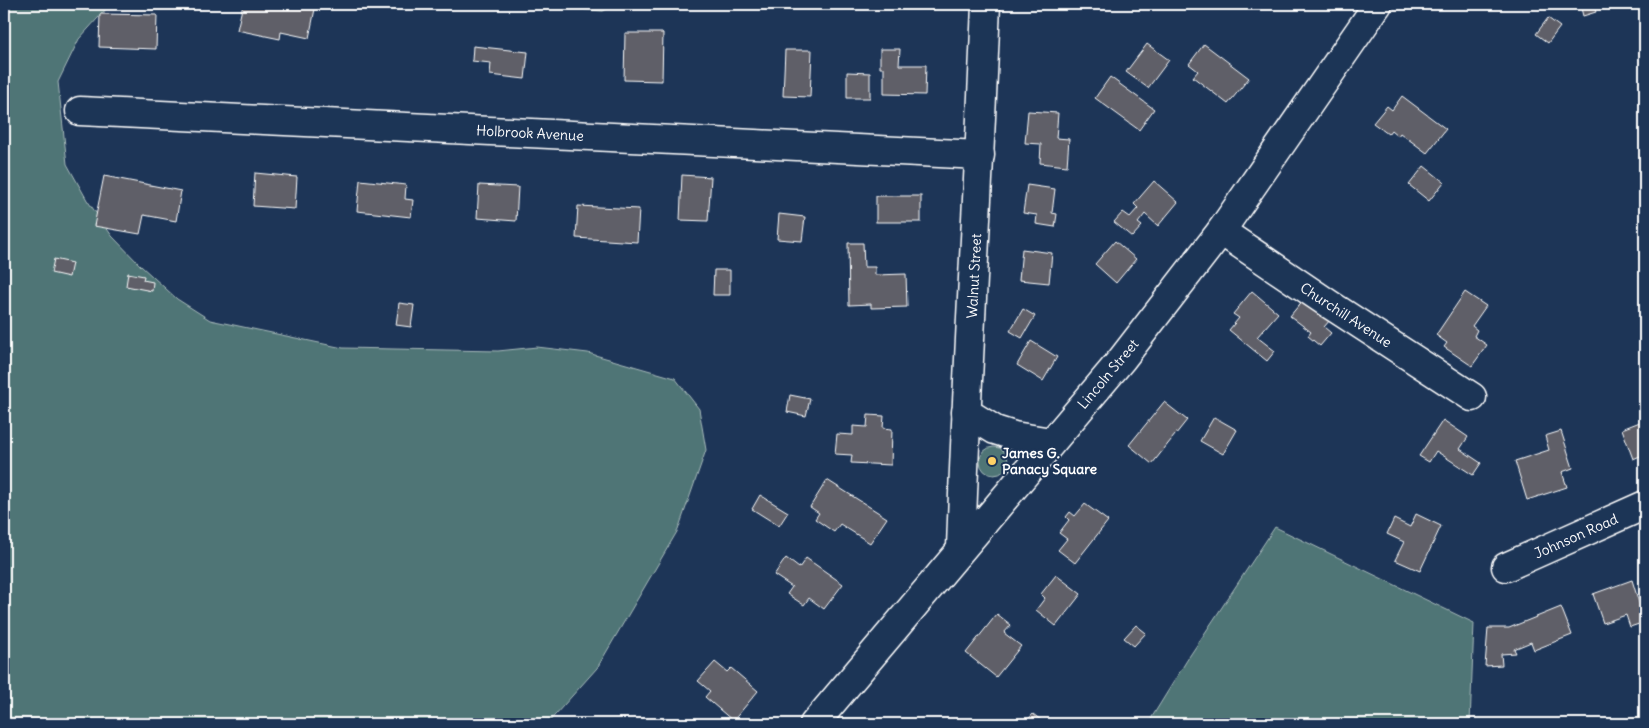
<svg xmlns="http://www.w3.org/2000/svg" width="1649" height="728" viewBox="0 0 1649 728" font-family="Delius,sans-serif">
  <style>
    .green { fill: #4f7476; stroke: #a7baba }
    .building { fill: #5e5f68; stroke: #fff }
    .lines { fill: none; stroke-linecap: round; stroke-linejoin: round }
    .street-casing { stroke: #fff; stroke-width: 31 }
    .secondary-casing { stroke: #fff; stroke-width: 31 }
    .street { stroke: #1d3557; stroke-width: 28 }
    .secondary { stroke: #1d3557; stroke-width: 28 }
    .poi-dot { fill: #ffd166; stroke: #1d3557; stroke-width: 2 }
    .labels { text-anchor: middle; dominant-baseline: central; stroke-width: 4; stroke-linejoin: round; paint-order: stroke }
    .street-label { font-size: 14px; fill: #fff; stroke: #1d3557 }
    .poi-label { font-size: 14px; font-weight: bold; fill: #fff; stroke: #1d3557; text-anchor: start }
  </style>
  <rect width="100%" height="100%" fill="#1d3557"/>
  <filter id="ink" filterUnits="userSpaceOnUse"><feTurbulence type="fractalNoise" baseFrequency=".02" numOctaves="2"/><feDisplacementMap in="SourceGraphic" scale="10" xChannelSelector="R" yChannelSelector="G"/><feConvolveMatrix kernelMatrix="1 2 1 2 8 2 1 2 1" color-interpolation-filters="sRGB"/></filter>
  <g filter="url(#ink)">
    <g class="green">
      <path d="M4,4H113L107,8L79,39L58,82L67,164L87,200L112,236L141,266L177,299L210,320L343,348L498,351L537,347L588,353L675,378L699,409L706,450L678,530L597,668L547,724H188L4,717Z"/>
      <path d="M510,4H617L603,11Z"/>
      <circle cx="994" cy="461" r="14"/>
      <path d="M1275,527L1474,623L1470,724H1150L1152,717L1189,657Z"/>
    </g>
    <g class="building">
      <path d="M243,4H316L309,38L281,32L280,39L237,30Z"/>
      <path d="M1580,4H1593L1596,12L1583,16Z"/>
      <path d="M100,14L157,15L156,49L99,47Z"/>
      <path d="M1548,18L1560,27L1548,43L1536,34Z"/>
      <path d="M625,33H663L662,81L624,80Z"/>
      <path d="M1147,44L1169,60L1148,88L1126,72Z"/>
      <path d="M1204,44L1249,78L1228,104L1193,77L1198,71L1189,64Z"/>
      <path d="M473,46L528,52L525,79L490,75L491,63L472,61Z"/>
      <path d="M880,49H900L899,65H926L925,95L884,94V68H880Z"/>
      <path d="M785,50H812L810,97L783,96Z"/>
      <path d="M847,72L870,73V98H847Z"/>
      <path d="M1110,77L1154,109L1139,130L1095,98Z"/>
      <path d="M1402,96L1446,129L1427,153L1400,133L1398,136L1391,130L1388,134L1373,123L1387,106L1392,110Z"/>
      <path d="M1028,111L1058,113L1056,138L1069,139L1067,166L1040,163L1041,144L1025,143Z"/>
      <path d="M1424,166L1444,182L1429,201L1409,185Z"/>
      <path d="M255,173L297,177L295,209L253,206Z"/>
      <path d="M682,175L711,177L708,221L680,220Z"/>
      <path d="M104,176L181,191L176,221L144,215L140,234L94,226Z"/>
      <path d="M360,180L406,185L405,199L413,200L411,217L357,211Z"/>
      <path d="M1154,181L1178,202L1158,226L1145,214L1138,223L1142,226L1132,237L1114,222L1123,212L1130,217L1138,208L1134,204Z"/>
      <path d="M479,185L518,187L516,221L477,218Z"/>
      <path d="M1027,185L1055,189L1052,213L1057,214L1055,227L1036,224L1037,215L1023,213Z"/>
      <rect x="876" y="196" width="45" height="26"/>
      <path d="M578,206L639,209L637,242L576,238Z"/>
      <path d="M779,214L805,217L802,241L777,239Z"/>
      <path d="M1115,241L1136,259L1116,283L1095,264Z"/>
      <path d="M848,243H863L864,267H875V275L906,274L907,307L871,308V304L849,305Z"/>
      <path d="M1022,249L1052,253L1049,283L1019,280Z"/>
      <path d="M54,259L72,263L69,277L51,273Z"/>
      <path d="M714,270H730V295H713Z"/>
      <path d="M128,273L144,276L143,280L153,282L152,291L126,286Z"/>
      <path d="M1252,291L1278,313L1257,337L1275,351L1267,361L1229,330L1239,318L1233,314Z"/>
      <path d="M1465,292L1486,306L1472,326L1477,330L1474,336L1487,345L1472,366L1444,347L1447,343L1436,335Z"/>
      <path d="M1304,299L1330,320L1324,327L1331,333L1320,346L1308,336L1311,332L1290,316Z"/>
      <path d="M399,303L414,305L411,327L396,325Z"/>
      <path d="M1023,309L1035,316L1022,338L1010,331Z"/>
      <path d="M1031,341L1057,357L1043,381L1017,365Z"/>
      <path d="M790,395L810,399L806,416L787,412Z"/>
      <path d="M1164,402L1187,420L1152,464L1129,445Z"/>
      <path d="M868,415L884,416L883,428L892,429L891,465L851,463L852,455L835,454L837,434L853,435V426L867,427Z"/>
      <path d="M1214,417L1237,430L1223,454L1200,441Z"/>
      <path d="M1443,420L1468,437L1460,449L1481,463L1473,475L1436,451L1429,462L1419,456Z"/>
      <path d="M1645,420V454L1633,459L1622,429Z"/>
      <path d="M1561,431L1573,468L1562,472L1567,487L1527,500L1515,461L1549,450L1545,436Z"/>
      <path d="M827,480L887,518L870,543L840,524L834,532L815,519L819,513L810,507Z"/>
      <path d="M760,495L788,512L779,526L752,509Z"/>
      <path d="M1085,504L1108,521L1075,563L1058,550L1067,539L1059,533L1069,520L1066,517L1070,512L1075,516Z"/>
      <path d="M1416,514L1441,526L1420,571L1395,560L1404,542L1387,534L1394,519L1410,527Z"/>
      <path d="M786,558L799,568L806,558L843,584L824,609L809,598L804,605L787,594L792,587L774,575Z"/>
      <path d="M1056,575L1081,594L1056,626L1036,610L1045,598L1041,594Z"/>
      <path d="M1632,580L1645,622L1630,627L1626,615L1603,623L1593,594Z"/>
      <path d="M1561,607L1572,635L1534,650L1531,642L1514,649L1516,653L1501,654L1502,665L1485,666L1488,628H1509Z"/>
      <path d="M997,614L1011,625L1004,633L1021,646L996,677L966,653Z"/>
      <path d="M1136,625L1146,633L1134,646L1124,638Z"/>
      <path d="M715,662L727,672L731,668L758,691L733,721L705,697L710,691L698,681Z"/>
      <path d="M1033,714L1046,724H1024Z"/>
    </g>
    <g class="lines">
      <g class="street-casing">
        <g id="street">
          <path d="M80,111L980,155"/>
          <path d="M1221,231L1329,304L1472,397"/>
          <path d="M966,412L995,430L1014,436L1051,442"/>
          <path d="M1506,567L1645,505"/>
        </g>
      </g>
      <g class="secondary-casing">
        <g id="secondary">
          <path d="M961,548C967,366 979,185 986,4"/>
          <path d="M814,724L1122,359L1221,231L1378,4"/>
        </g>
      </g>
      <use href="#street" class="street"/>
      <use href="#secondary" class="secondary"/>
    </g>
  </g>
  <circle class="poi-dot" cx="992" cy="461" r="5"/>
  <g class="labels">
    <g class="street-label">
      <text transform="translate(530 133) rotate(3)">Holbrook Avenue</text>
      <text transform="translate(974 276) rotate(-87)">Walnut Street</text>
      <text transform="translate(1346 315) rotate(33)">Churchill Avenue</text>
      <text transform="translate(1108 374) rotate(-50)">Lincoln Street</text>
      <text transform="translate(1576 536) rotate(-24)">Johnson Road</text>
    </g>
    <g class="poi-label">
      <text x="1002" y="453">James G.<tspan x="1002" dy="16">Panacy Square</tspan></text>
    </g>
  </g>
  <rect width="1649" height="728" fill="none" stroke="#1d3557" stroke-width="20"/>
  <rect x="10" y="10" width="1629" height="708" fill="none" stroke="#fff" stroke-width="2" filter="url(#ink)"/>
</svg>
